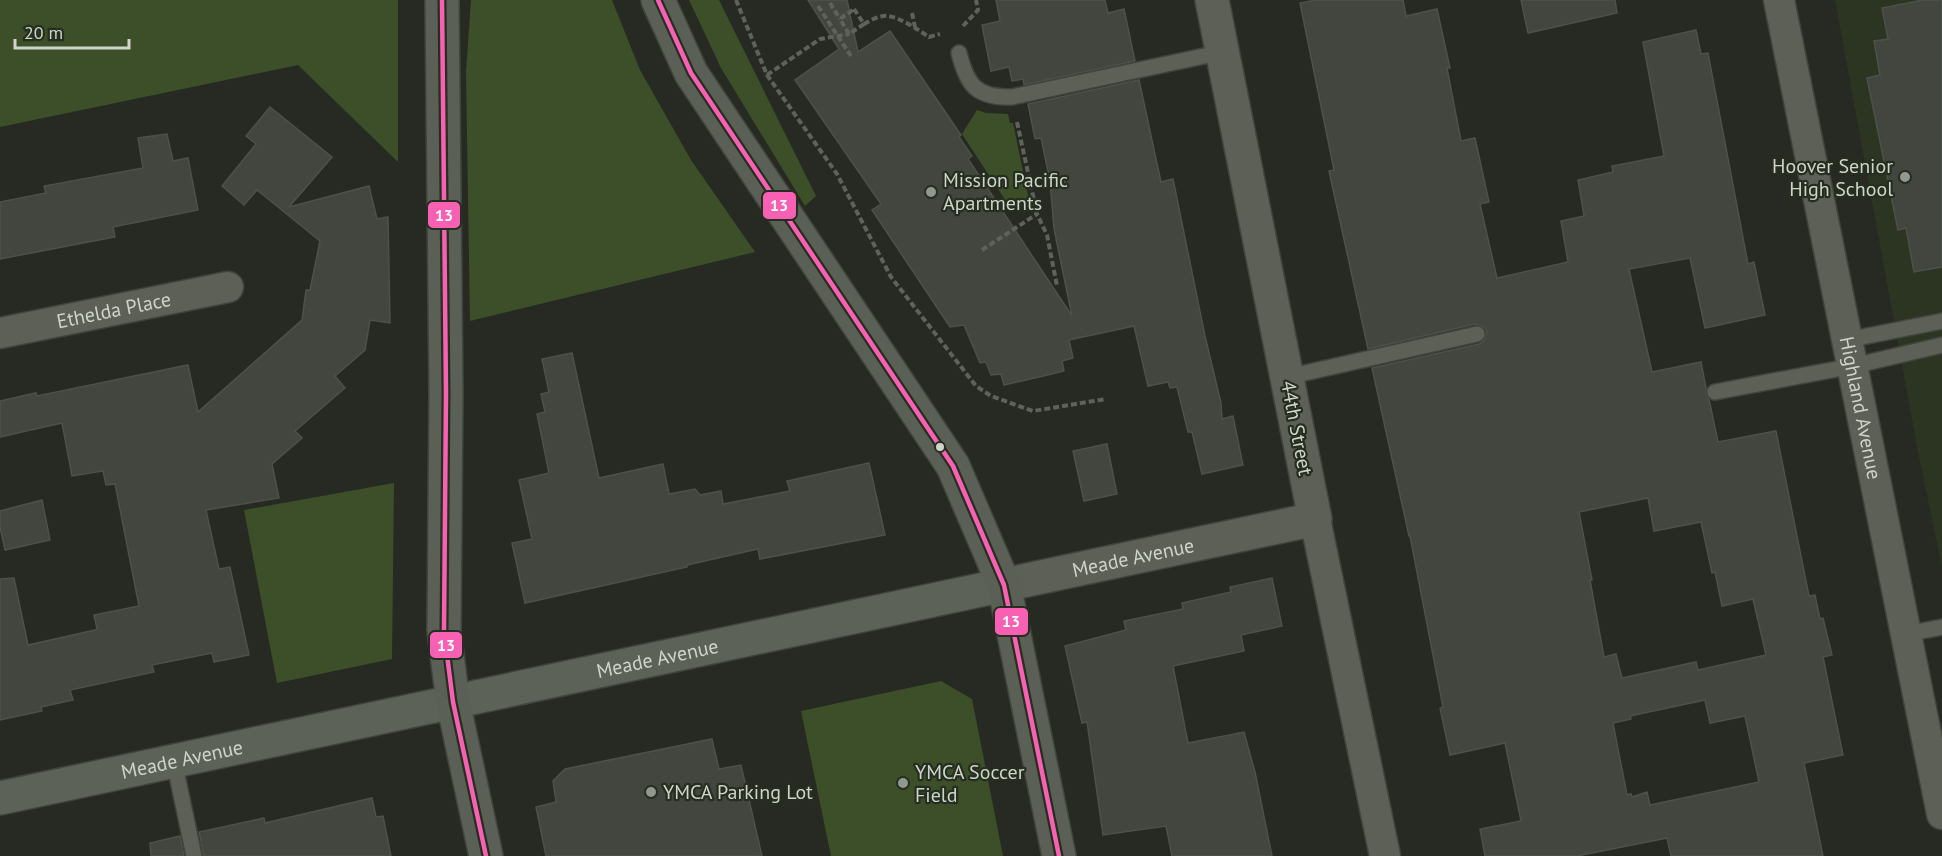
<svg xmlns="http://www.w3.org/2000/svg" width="1942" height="856" viewBox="0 0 1942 856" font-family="'PT Sans',sans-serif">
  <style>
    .built { fill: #2b3521 }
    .green { fill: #3c4f29 }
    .building { fill: #42463e; stroke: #4c5149; stroke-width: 1.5; fill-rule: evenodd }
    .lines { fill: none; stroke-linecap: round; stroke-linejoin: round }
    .service-casing { stroke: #41443e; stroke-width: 18 }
    .minor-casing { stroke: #41443e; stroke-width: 33 }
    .tertiary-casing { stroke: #41443e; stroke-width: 36 }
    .secondary-casing { stroke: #41443e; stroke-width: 36 }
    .primary-casing { stroke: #41443e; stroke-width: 36 }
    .path { stroke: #5e625b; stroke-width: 4; stroke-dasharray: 6 3; stroke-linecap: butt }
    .service { stroke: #5c6057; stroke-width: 15 }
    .minor { stroke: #5c6057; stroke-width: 30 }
    .tertiary { stroke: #5c6057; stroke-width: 33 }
    .secondary { stroke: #5d6258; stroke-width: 33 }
    .primary { stroke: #5a6055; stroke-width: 33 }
    .bus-1-casing { stroke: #262e1f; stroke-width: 9 }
    .bus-1 { stroke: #f860b3; stroke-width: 4.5 }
    .poi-dot { fill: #93988f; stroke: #262e1f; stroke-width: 2 }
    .bus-dot { fill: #ced4ca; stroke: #262e1f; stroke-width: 2 }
    .labels { text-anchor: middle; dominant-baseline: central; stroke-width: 4.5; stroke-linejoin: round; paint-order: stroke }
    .poi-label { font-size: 20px; fill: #ced4ca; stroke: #262e1f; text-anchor: start }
    .street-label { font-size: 20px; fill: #ced4ca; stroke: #262e1f }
    .line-badge { stroke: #262e1f; stroke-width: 2 }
    .badge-label { font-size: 16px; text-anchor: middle; font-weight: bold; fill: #fff }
  </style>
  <rect width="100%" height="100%" fill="#262a22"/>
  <path class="built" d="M1835,0H1942V568L1917,447Z"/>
  <g class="green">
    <path d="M0,0H398V162L298,65L0,127Z"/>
    <path d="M471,0H612L640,70L691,160L755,252L470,321L466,72Z"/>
    <path d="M689,0H719L816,196L805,206L721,68Z"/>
    <path d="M977,110L986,113L1008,114L1010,123H1013L1030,205L1011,209L962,134Z"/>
    <path d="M394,483L392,659L277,683L244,510Z"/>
    <path d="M941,681L972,699L1003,856H831L801,711Z"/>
  </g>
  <g class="building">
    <path d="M808,0H847L858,52L890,31L961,135L959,137L972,156L968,159L1072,316L1054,229L1050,181L1041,138L1035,139L1028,104L1139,80L1161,182L1173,179L1205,336L1221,403L1222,419L1233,416L1243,465L1202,474L1192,432H1188L1177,387L1170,388L1168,382L1148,386L1134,326L1069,340L1073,358L1062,361L1064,371L1039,377L1004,385L1001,374L991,375L986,362L980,363L964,325L950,327L872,210L881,204L795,80L839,49Z"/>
    <path d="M996,0H1105L1108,13L1124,9L1135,61L1024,85L1023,79L1012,81L1009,67L991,71L982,25L1000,21Z"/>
    <path d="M1316,0H1403L1406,16L1437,9L1450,68H1447L1461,141L1475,138L1489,202L1480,204L1497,278L1568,262L1561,221L1584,216L1578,180L1613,172L1612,166L1664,156L1643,42L1696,30L1701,54L1708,53L1748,264L1754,262L1765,315L1705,328L1690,258L1629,269L1652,372L1701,362L1706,388V394L1709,399L1718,442L1776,431L1809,596L1815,595L1820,619L1823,618L1832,655L1823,657L1843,755L1804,763L1823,856H1671L1667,838L1577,856H1485L1480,829L1521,821L1505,743L1450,755L1440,708L1443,707L1410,536H1409L1372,368L1479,344L1484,341L1487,332L1484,327L1475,324L1368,349L1329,171L1334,170L1300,3ZM1648,498L1654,531L1701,522L1712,573L1715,572L1722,606L1753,599L1766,655L1698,670L1696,662L1622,678L1616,654L1604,657L1590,580H1592L1579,512ZM1705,700L1710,723L1745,716L1759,782L1650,805L1647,792L1632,797L1631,794L1627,795L1613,723L1631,719L1630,716Z"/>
    <path d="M1521,0H1615L1617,13L1528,33Z"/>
    <path d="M1923,0H1942V267L1914,272L1906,228L1898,230L1867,78L1880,75L1874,41L1888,39L1882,8Z"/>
    <path d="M270,107L332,157L289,207L369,186L377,219L388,217L390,323L370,320L365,350L335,376L345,388L295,431L302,438L272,464L279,498L206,510L219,569L230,567L249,655L214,662L212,653L152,665L154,672L70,690L73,700L41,707L42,711L0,720V579L14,578L28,645L95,630L97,629L94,615L139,606L115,484L106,485L103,471L72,476L62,423L0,437V401L36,393L37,396L188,365L198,412L302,320L306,290H310L320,241L257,190L244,205L222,186L256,144L246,136Z"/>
    <path d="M167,134L173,161L188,158L198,210L113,227L115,237L0,259V202L46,193L44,186L143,168L138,138Z"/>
    <path d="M572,353L599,478L663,464L669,494L695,489L700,495L721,491L723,504L790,491L787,481L869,463L885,535L760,559L758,549L687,565V567L525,603L512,543L532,539L519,480L549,473L537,414L545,412L541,394L549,392L542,359Z"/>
    <path d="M1107,444L1117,494L1084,501L1073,451Z"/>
    <path d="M42,500L50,540L5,550L0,527V511Z"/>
    <path d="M1272,578L1282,626L1241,635L1244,651L1173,666L1188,743L1244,732L1255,772L1272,856H1172L1166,826L1103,835L1087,722L1082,723L1065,646L1126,630L1124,621L1183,609L1182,603L1231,592L1230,587Z"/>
    <path d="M712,739L719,769L741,765L762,856H546L536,807L556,802L553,781L565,769Z"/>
    <path d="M372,798L376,817L383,816L391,856H204L199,832L264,818L265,823Z"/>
    <path d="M180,836L184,856H151L150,843Z"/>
  </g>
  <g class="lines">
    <g class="service-casing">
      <g id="service">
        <path d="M959,53C967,85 976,98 1012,97L1223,52"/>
        <path d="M1847,340L1942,321"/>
        <path d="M1287,377L1477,334"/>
        <path d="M1715,392L1853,366L1942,345"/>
        <path d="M1906,634L1942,627"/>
        <path d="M174,761L194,856"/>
      </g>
    </g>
    <g class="minor-casing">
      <g id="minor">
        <path id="s1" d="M1779,0L1942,814"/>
        <path id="s2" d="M0,333L228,287"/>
        <path d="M1315,519L1385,856"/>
      </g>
    </g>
    <g class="tertiary-casing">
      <g id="tertiary">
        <path id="s3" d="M1004,585L1315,519L1212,0"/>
      </g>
    </g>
    <g class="secondary-casing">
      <g id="secondary">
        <path id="s4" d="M0,798L1004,585"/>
      </g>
    </g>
    <g class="primary-casing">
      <g id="primary">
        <path d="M442,0L446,393L444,631L453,702L486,856"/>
        <path d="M658,0L691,73L953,466L1004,585L1059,856"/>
      </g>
    </g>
    <g class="path">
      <path d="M736,0L767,75L837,174L891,277L976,386L991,396L1033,411L1106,399"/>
      <path d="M830,3L840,19"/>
      <path d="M818,6L851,56"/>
      <path d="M854,9L864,24L849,34L840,19Z"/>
      <path d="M912,13L915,27"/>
      <path d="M864,24C871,20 880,15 888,16C899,17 919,30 929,37L940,34"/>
      <path d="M963,26L978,10L976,0"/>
      <path d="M767,75L820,39L849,34"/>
      <path d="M1017,122L1037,214L1047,235L1057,286"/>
      <path d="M982,250L1037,214"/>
    </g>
    <use href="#service" class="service"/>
    <use href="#minor" class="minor"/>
    <use href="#tertiary" class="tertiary"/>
    <use href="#secondary" class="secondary"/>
    <use href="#primary" class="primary"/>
    <g class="bus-1-casing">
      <g id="bus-1">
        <path d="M442,0L446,393L444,631L453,702L486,856"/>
        <path d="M658,0L691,73L953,466L1004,585L1059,856"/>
      </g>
    </g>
    <use href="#bus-1" class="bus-1"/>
  </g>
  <g class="poi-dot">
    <circle cx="1905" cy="177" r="6"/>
    <circle cx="931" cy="192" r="6"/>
    <circle cx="903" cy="783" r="6"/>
    <circle cx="651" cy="792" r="6"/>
  </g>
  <circle class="bus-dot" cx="940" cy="447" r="5"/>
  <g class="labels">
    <g class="poi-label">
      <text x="1893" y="166" text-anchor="end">Hoover Senior<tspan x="1893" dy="23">High School</tspan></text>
      <text x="943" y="180">Mission Pacific<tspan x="943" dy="23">Apartments</tspan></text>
      <text x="915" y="772">YMCA Soccer<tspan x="915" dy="23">Field</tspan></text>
      <text x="663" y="792">YMCA Parking Lot</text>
    </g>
    <g class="street-label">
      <text stroke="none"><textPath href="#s2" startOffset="116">Ethelda Place</textPath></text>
      <text stroke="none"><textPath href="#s1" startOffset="416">Highland Avenue</textPath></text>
      <text transform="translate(1297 428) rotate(79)">44th Street</text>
      <text stroke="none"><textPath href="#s3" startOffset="132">Meade Avenue</textPath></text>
      <text stroke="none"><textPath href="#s4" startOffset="672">Meade Avenue</textPath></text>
      <text stroke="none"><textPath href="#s4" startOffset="186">Meade Avenue</textPath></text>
    </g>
  </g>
  <g class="line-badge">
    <rect x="762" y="191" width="35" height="29" rx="6" fill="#f860b3"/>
    <rect x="427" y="201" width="34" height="28" rx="6" fill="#f860b3"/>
    <rect x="994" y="607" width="35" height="29" rx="6" fill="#f860b3"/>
    <rect x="429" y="631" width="34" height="28" rx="6" fill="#f860b3"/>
  </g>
  <g class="badge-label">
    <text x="779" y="211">13</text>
    <text x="444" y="221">13</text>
    <text x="1011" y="627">13</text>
    <text x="446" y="651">13</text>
  </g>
  <path d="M15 39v9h114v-9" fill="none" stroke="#ced4ca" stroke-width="3"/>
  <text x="24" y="39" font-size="18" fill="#ced4ca" stroke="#262e1f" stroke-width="4.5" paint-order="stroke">20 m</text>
</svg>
